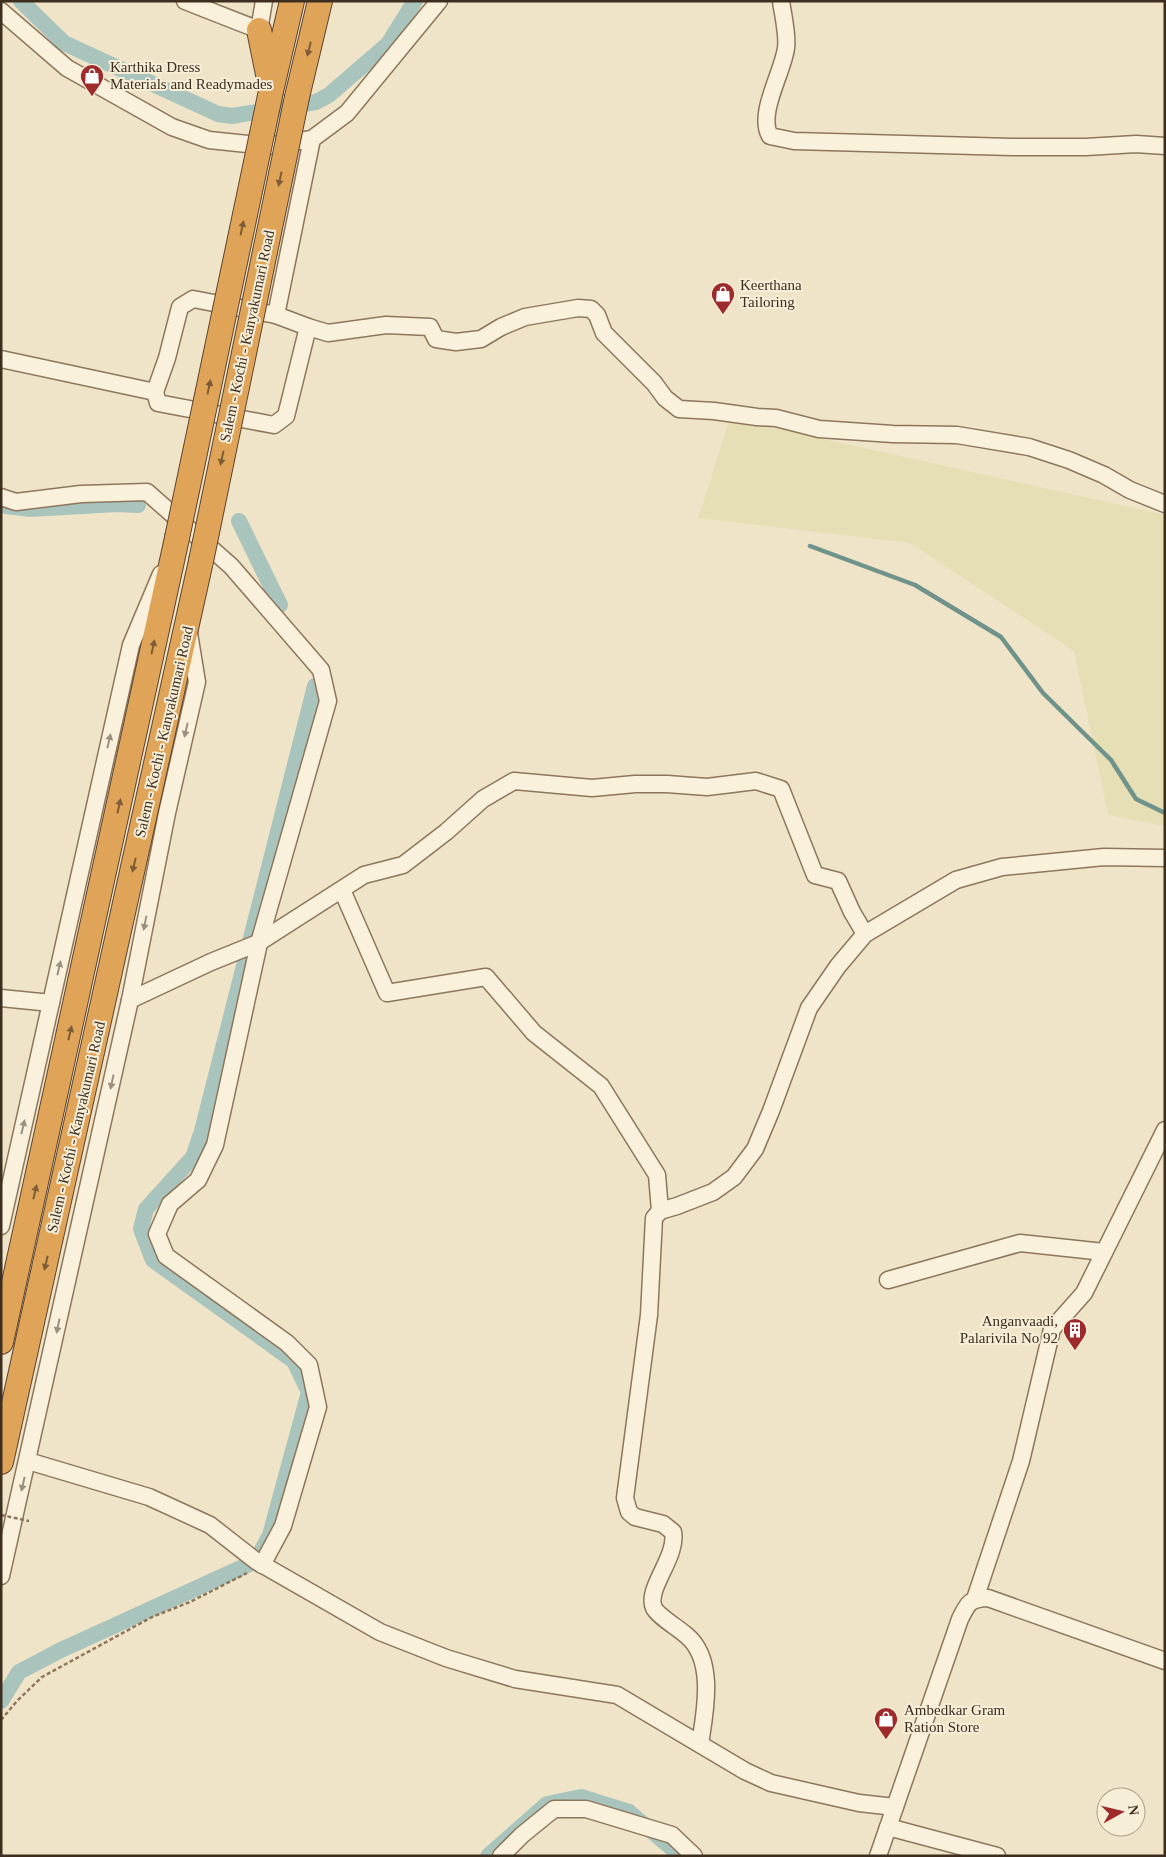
<svg xmlns="http://www.w3.org/2000/svg" width="1166" height="1857" viewBox="0 0 1166 1857" font-family="Georgia,serif">
  <style>
    .farmland { fill: #e6deb5 }
    .lines { fill: none; stroke-linecap: round; stroke-linejoin: round }
    .stream { stroke: #6f938a; stroke-width: 4.5 }
    .canal { stroke: #a9c4bc; stroke-width: 16 }
    .minor-casing { stroke: #8d765c; stroke-width: 19 }
    .highway-casing { stroke: #5b4430; stroke-width: 26 }
    .path { stroke: #8d765c; stroke-width: 2.5; stroke-dasharray: 4 2.5; stroke-linecap: butt }
    .minor { stroke: #faf1dc; stroke-width: 16 }
    .highway { stroke: #e0a458; stroke-width: 24 }
    .highway-bridge-casing { stroke: #5b4430; stroke-width: 26; stroke-linecap: butt }
    .path-bridge { stroke: #8d765c; stroke-width: 2.5; stroke-dasharray: 4 2.5; stroke-linecap: butt }
    .highway-bridge { stroke: #e0a458; stroke-width: 24 }
    .oneway { fill: #7e5d36 }
    .oneway2 { fill: #9c907e }
    .labels { text-anchor: middle; dominant-baseline: central; stroke-width: 4; stroke-linejoin: round; paint-order: stroke }
    .poi-label { font-size: 15px; fill: #3d2e20; stroke: #f7eed8; text-anchor: start }
    .street-label { font-size: 15px; fill: #3d2e20; stroke: #f7eed8 }
  </style>
  <rect width="100%" height="100%" fill="#f0e4c8"/>
  <path class="farmland" d="M730,418L1165,515V826L1108,815L1074,651L910,543L698,518Z"/>
  <g class="lines">
    <path class="stream" d="M810,546L915,585L1001,637L1043,693L1111,760L1136,799L1165,813"/>
    <g class="canal">
      <path d="M21,1L64,43L218,114L232,116L316,102L329,95L388,44L415,1"/>
      <path d="M6,506L30,509L117,504L138,505"/>
      <path d="M239,521L280,605"/>
      <path d="M1,1701L19,1672L61,1650L256,1561L270,1535L309,1392L294,1361L153,1260L141,1229L146,1209L193,1157L202,1131L315,686"/>
      <path d="M488,1856L547,1804L581,1797L629,1812L681,1856"/>
    </g>
    <g class="minor-casing">
      <g id="minor">
        <path d="M185,1L259,30L264,1"/>
        <path d="M781,1C783,15 788,36 786,48C783,72 757,114 770,136L794,141L1012,147H1086L1136,144L1165,146"/>
        <path d="M1,11L67,68L172,127L209,140L267,146L312,139"/>
        <path d="M276,315L308,327L328,333L386,325L430,327L436,339L456,342L481,339L501,327L525,317L578,308L591,309L597,315L604,333L654,383L665,398L679,409L714,411L757,417L776,418L819,429L893,434L957,435L1029,447L1069,460L1104,475L1130,490L1165,504"/>
        <path d="M1,359L155,392L167,358L180,307L193,299L276,315L312,139L347,113L439,1"/>
        <path d="M155,392L158,403L274,425L286,416L308,327"/>
        <path d="M1,497L16,502L81,494L147,492L231,566L321,670L328,701L259,943L215,1145L198,1180L170,1204L157,1234L166,1256L287,1343L309,1365L318,1407L283,1526L262,1565"/>
        <path d="M342,890L387,993L486,977L534,1033L601,1086L657,1175L660,1211"/>
        <path d="M1,998L51,1003"/>
        <path d="M130,1000L211,962L258,943L364,875L403,865L446,832L483,799L514,781L592,788L635,784H667L707,787L756,781L781,789L815,875L838,881L852,912L865,934"/>
        <path d="M1,1226L131,645L161,574"/>
        <path d="M888,1280L1020,1243L1104,1252"/>
        <path d="M28,1461L149,1497L210,1525L256,1561L380,1632L446,1658L515,1679L617,1695L745,1771L771,1783L859,1803L895,1807"/>
        <path d="M1,1576L130,1000L167,813L197,682L189,633"/>
        <path d="M975,1599L1021,1461L1052,1329L1084,1293L1165,1130"/>
        <path d="M700,1744C705,1712 716,1659 686,1635C678,1628 658,1616 654,1608C645,1589 678,1557 673,1532L663,1524L635,1517L629,1512L625,1498L649,1315L654,1218L660,1211L677,1206L713,1192L734,1177L755,1149L771,1111L809,1008L838,966L865,934L956,880L1002,867L1104,857L1165,858"/>
        <path d="M888,1827L997,1856"/>
        <path d="M501,1856L522,1835L554,1809H586L672,1835L694,1856"/>
        <path d="M878,1856L960,1619C968,1603 969,1599 988,1598L1165,1661"/>
      </g>
    </g>
    <g class="highway-casing">
      <g id="highway">
        <path d="M259,30L270,84"/>
        <path d="M271,91L292,1"/>
        <path d="M297,97L320,1"/>
        <path d="M1,1342L177,538"/>
        <path d="M1,1462L201,561"/>
      </g>
    </g>
    <path class="path" d="M1,1720L17,1701L42,1677L152,1617L190,1602L247,1573"/>
    <use href="#minor" class="minor"/>
    <use href="#highway" class="highway"/>
    <g class="highway-bridge-casing">
      <g id="highway-bridge">
        <path d="M177,538L271,91"/>
        <path d="M201,561L297,97"/>
      </g>
    </g>
    <path class="path-bridge" d="M1,1515L29,1521"/>
    <use href="#highway-bridge" class="highway-bridge"/>
  </g>
  <defs><path id="oneway-solid" d="M-6-.8H1V-3.2L6.5 0L1 3.2V.8H-6Z" transform="scale(1.25)"/></defs>
  <g class="oneway">
    <use href="#oneway-solid" transform="translate(309 49) rotate(104)"/>
    <use href="#oneway-solid" transform="translate(280 179) rotate(102)"/>
    <use href="#oneway-solid" transform="translate(242 228) rotate(-78)"/>
    <use href="#oneway-solid" transform="translate(209 387) rotate(-78)"/>
    <use href="#oneway-solid" transform="translate(222 458) rotate(102)"/>
    <use href="#oneway-solid" transform="translate(153 647) rotate(-78)"/>
    <use href="#oneway-solid" transform="translate(119 806) rotate(-78)"/>
    <use href="#oneway-solid" transform="translate(134 865) rotate(103)"/>
    <use href="#oneway-solid" transform="translate(70 1033) rotate(-77)"/>
    <use href="#oneway-solid" transform="translate(35 1192) rotate(-77)"/>
    <use href="#oneway-solid" transform="translate(46 1263) rotate(103)"/>
  </g>
  <g class="oneway2">
    <use href="#oneway-solid" transform="translate(186 730) rotate(103)"/>
    <use href="#oneway-solid" transform="translate(109 741) rotate(-77)"/>
    <use href="#oneway-solid" transform="translate(145 923) rotate(101)"/>
    <use href="#oneway-solid" transform="translate(59 968) rotate(-77)"/>
    <use href="#oneway-solid" transform="translate(112 1082) rotate(102)"/>
    <use href="#oneway-solid" transform="translate(23 1127) rotate(-77)"/>
    <use href="#oneway-solid" transform="translate(58 1326) rotate(102)"/>
    <use href="#oneway-solid" transform="translate(23 1484) rotate(103)"/>
  </g>
  <defs>
    <g id="shop-pin" transform="scale(1.25)"><path d="M0 17L-7.5 6A9.5 9.5 0 1 1 7.5 6Z" fill="#9e2a2b" stroke="#f7eed8"/><path d="M-5-2.5h2.3a2.7 3.5 0 0 1 5.4 0H5L5.5 6h-11ZM-1.5-2.5h3a1.5 2.3 0 0 0-3 0Z" fill="#fff"/></g>
    <g id="building-pin" transform="scale(1.25)"><path d="M0 17L-7.5 6A9.5 9.5 0 1 1 7.5 6Z" fill="#9e2a2b" stroke="#f7eed8"/><path d="M-4-6H4V6H1V3H-1V6H-4ZM-2.5-4.3h1.7v1.8h-1.7ZM.8-4.3h1.7v1.8H.8ZM-2.5-1h1.7V.8h-1.7ZM.8-1h1.7V.8H.8Z" fill="#fff"/></g>
  </defs>
  <g fill-rule="evenodd">
    <use href="#shop-pin" x="92" y="76"/>
    <use href="#shop-pin" x="723" y="294"/>
    <use href="#building-pin" x="1075" y="1330"/>
    <use href="#shop-pin" x="886" y="1719"/>
  </g>
  <g class="labels">
    <g class="poi-label">
      <text x="110" y="67">Karthika Dress<tspan x="110" dy="17">Materials and Readymades</tspan></text>
      <text x="740" y="285">Keerthana<tspan x="740" dy="17">Tailoring</tspan></text>
      <text x="1058" y="1321" text-anchor="end">Anganvaadi,<tspan x="1058" dy="17">Palarivila No 92</tspan></text>
      <text x="904" y="1710">Ambedkar Gram<tspan x="904" dy="17">Ration Store</tspan></text>
    </g>
    <g class="street-label">
      <text transform="translate(247 336) rotate(-78)">Salem - Kochi - Kanyakumari Road</text>
      <text transform="translate(164 732) rotate(-77)">Salem - Kochi - Kanyakumari Road</text>
      <text transform="translate(76 1127) rotate(-77)">Salem - Kochi - Kanyakumari Road</text>
    </g>
  </g>
  <rect width="1166" height="1857" fill="none" stroke="#3d2e20" stroke-width="5"/>
  <g transform="translate(1121 1812) rotate(82)"><circle r="24" fill="#f7eed8" stroke="#ada18e"/>
  <path d="M0-4L9 19L0 12L-9 19Z" fill="#9e2a2b"/>
  <text y="-8" font-size="14" font-weight="bold" text-anchor="middle" fill="#3d2e20">N</text>
  </g>
</svg>
